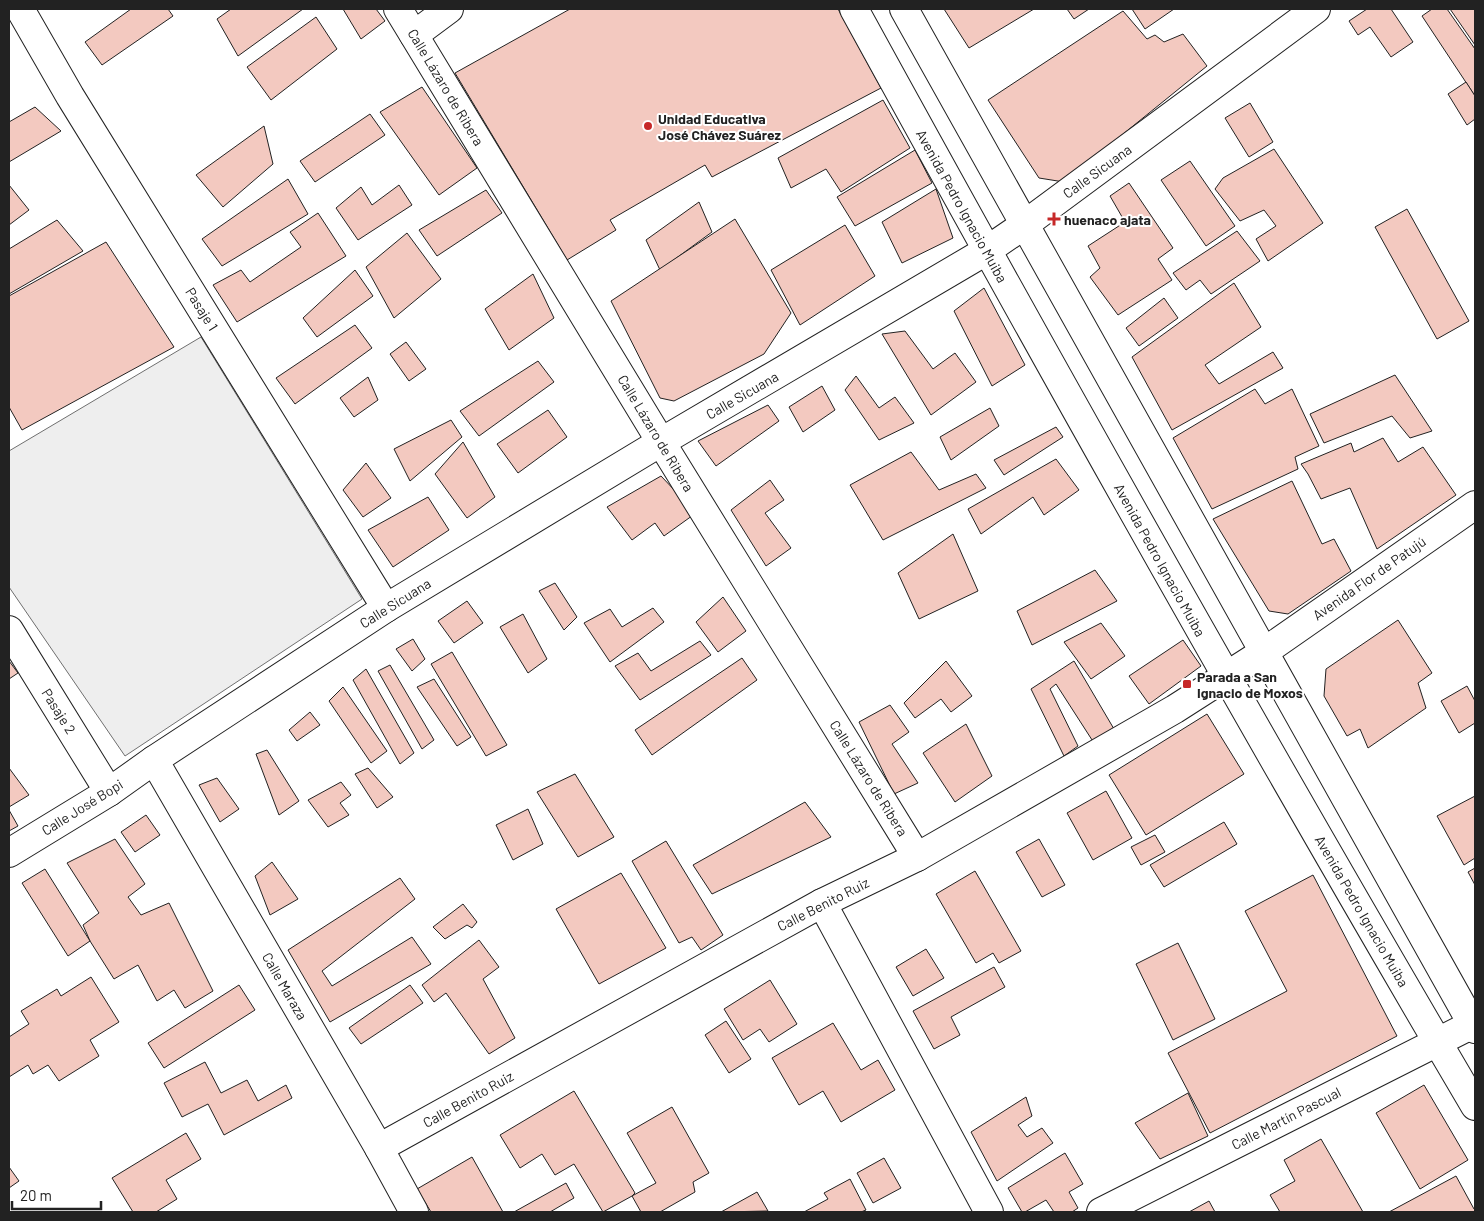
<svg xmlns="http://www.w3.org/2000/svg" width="1484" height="1221" viewBox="0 0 1484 1221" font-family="Barlow,sans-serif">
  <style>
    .green { fill: #eee; stroke: #6f6f6f }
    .building { fill: #f3c9c0; stroke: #222 }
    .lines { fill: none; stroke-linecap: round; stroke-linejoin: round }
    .minor-casing { stroke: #222; stroke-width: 30 }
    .major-casing { stroke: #222; stroke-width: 30 }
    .minor { stroke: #fff; stroke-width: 28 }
    .major { stroke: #fff; stroke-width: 28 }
    .poi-dot { fill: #c62828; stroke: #fff; stroke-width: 2 }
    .labels { text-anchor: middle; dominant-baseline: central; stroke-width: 4; stroke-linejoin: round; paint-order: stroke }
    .street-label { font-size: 14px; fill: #222; stroke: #fff }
    .poi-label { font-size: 14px; font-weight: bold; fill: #222; stroke: #fff; text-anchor: start }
  </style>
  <rect width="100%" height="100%" fill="#fff"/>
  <path class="green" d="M201,337L362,599L125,756L9,587V451Z"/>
  <g class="building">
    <path d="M131,9H168L173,16L102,65L85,42Z"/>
    <path d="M231,9H303L238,56L217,19Z"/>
    <path d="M343,9H376L385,21L361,39Z"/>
    <path d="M570,9H838L881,88L712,177L705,165L610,220L616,230L567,260L455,73Z"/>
    <path d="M944,9H1034L969,48Z"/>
    <path d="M1067,9H1089L1074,19Z"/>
    <path d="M1132,9H1174L1145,29Z"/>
    <path d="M1367,9H1391L1413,42L1391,57L1370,27L1358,35L1349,21Z"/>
    <path d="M1432,9H1447L1475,49V96L1422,16Z"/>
    <path d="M1450,9H1475V45Z"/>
    <path d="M1123,11L1147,39L1155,35L1164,42L1183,34L1207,66L1064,182L1039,178L988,100Z"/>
    <path d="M316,17L337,49L271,100L247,67Z"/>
    <path d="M1466,82L1475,96V119L1467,125L1448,94Z"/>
    <path d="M422,87L477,168L439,195L380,112Z"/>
    <path d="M883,100L910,148L841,192L826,169L791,188L778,158Z"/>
    <path d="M1250,103L1273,142L1249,157L1225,118Z"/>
    <path d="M35,107L61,131L9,162V122Z"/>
    <path d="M370,114L385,135L315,182L300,161Z"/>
    <path d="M264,126L273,164L223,207L196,175Z"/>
    <path d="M1274,149L1323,223L1268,261L1256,239L1276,226L1264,210L1240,221L1215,189L1223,178Z"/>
    <path d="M915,150L932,183L855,226L837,197Z"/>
    <path d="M1190,161L1235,226L1206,246L1161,180Z"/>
    <path d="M288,179L308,214L222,266L202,239Z"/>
    <path d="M1129,183L1173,248L1158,259L1172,280L1118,315L1090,277L1100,268L1088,246L1125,222L1110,196Z"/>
    <path d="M9,185L29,210L9,225Z"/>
    <path d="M399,185L412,205L358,240L336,208L361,187L372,205Z"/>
    <path d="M936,189L953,238L902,263L882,222Z"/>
    <path d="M486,190L502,213L437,256L419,230Z"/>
    <path d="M699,202L712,232L660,270L646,240Z"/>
    <path d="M1407,209L1469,321L1437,339L1375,227Z"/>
    <path d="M318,213L346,256L237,322L213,285L241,270L250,282L301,247L290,232Z"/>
    <path d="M735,219L791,313L764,354L674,401L660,398L611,301Z"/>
    <path d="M57,220L83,251L9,294V249Z"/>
    <path d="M845,225L875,276L800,325L771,270Z"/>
    <path d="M1237,231L1260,261L1211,294L1200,280L1186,290L1173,273Z"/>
    <path d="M407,233L441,279L394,318L366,267Z"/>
    <path d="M106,242L174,347L22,430L9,407V296Z"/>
    <path d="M355,270L373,296L317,337L303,318Z"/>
    <path d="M533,274L554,318L509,350L485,309Z"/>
    <path d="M1234,283L1261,327L1205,365L1219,384L1273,352L1283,368L1172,430L1132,357Z"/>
    <path d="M984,288L1025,365L992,386L954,311Z"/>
    <path d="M1164,298L1178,318L1139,346L1126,328Z"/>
    <path d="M355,325L372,348L295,404L276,378Z"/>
    <path d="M905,331L933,369L955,353L976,382L931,415L882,334Z"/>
    <path d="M406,342L426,369L409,381L390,354Z"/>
    <path d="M538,361L554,382L479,436L460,411Z"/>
    <path d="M1395,375L1432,431L1410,438L1392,416L1324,443L1310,414Z"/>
    <path d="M856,376L879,408L895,397L914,423L879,440L845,390Z"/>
    <path d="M368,377L378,400L354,417L340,398Z"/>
    <path d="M822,386L835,410L803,432L789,407Z"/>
    <path d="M1255,389L1265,404L1292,389L1319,446L1295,457L1298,469L1212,509L1173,438Z"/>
    <path d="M768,405L779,421L716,466L698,441Z"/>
    <path d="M990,408L999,426L951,460L940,437Z"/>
    <path d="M548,410L567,437L518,473L497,444Z"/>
    <path d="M451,420L462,437L410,481L394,449Z"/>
    <path d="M1056,427L1063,437L1004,475L994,460Z"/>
    <path d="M1383,438L1398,462L1423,447L1456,495L1377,549L1350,488L1321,499L1308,474L1301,464L1351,443L1354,452Z"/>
    <path d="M463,442L495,497L467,518L435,474Z"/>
    <path d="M911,452L939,490L976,474L986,488L883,540L850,485Z"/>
    <path d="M1056,459L1079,490L1044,515L1033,497L981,534L968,509Z"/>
    <path d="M366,463L391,498L363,517L343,490Z"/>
    <path d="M661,476L696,513L664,536L655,523L632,540L607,507Z"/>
    <path d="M770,480L784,500L765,513L791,548L766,566L731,510Z"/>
    <path d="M1292,481L1322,544L1334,539L1351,571L1288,614L1269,611L1213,519Z"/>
    <path d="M428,497L449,530L393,567L368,530Z"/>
    <path d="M953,534L978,591L919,619L898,573Z"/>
    <path d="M1095,570L1117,601L1032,645L1017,611Z"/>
    <path d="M555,583L577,617L564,630L539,591Z"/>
    <path d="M723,597L746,631L718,652L696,622Z"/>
    <path d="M467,601L483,623L454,643L438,621Z"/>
    <path d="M653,608L664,622L610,662L584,623L610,609L622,627Z"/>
    <path d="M523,614L547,659L528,673L500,627Z"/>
    <path d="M1398,620L1432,673L1418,683L1426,708L1368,748L1360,729L1347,736L1324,696L1326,669Z"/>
    <path d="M1101,623L1125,656L1091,679L1064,642Z"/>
    <path d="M413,639L425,659L412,671L396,649Z"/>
    <path d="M1183,640L1201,666L1149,704L1129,676Z"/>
    <path d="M700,641L711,655L640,700L615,666L638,653L651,671Z"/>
    <path d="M452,652L507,745L486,756L431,664Z"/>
    <path d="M742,658L757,680L652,755L635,730Z"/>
    <path d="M9,661L18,673L9,679Z"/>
    <path d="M946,661L972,696L951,712L941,699L915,718L904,703Z"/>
    <path d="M1074,661L1114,729L1094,743L1056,684L1050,689L1078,746L1064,756L1031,689Z"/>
    <path d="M390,665L434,740L422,749L378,671Z"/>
    <path d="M366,669L414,753L400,764L353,680Z"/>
    <path d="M434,679L471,737L457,746L417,687Z"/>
    <path d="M1467,686L1475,701V723L1459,733L1441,701Z"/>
    <path d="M343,687L387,751L371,763L329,701Z"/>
    <path d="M890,705L909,732L892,744L918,783L894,794L859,722Z"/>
    <path d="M310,712L320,725L297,741L289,730Z"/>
    <path d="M1207,714L1244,774L1146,835L1109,775Z"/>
    <path d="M966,724L992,776L955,802L923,753Z"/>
    <path d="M267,750L299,801L279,815L256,754Z"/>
    <path d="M9,768L29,795L9,807Z"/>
    <path d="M368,768L393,797L377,808L355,774Z"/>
    <path d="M575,774L614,837L578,857L537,792Z"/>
    <path d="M217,778L239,809L220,822L199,785Z"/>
    <path d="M341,782L351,795L340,803L349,815L328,827L308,800Z"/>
    <path d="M1106,791L1132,838L1093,860L1067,813Z"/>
    <path d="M1475,796V858L1464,865L1437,816Z"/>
    <path d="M805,802L831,837L712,894L693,865Z"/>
    <path d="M528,809L543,844L513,860L496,825Z"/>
    <path d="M9,810L18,826L9,831Z"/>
    <path d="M146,815L160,835L135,852L121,832Z"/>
    <path d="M1224,822L1237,844L1164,887L1150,865Z"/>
    <path d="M1155,835L1165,852L1141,865L1131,847Z"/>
    <path d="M115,839L145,884L128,897L141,915L169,903L213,991L185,1008L174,990L157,1001L138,965L114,979L90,941L83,925L99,913L67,863Z"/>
    <path d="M1039,839L1065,885L1042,897L1016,852Z"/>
    <path d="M666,841L723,935L701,950L692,937L679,943L632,861Z"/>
    <path d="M272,862L298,899L270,915L255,876Z"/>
    <path d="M1475,868V885L1468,872Z"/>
    <path d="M45,869L90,941L68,956L22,883Z"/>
    <path d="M975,871L1021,951L999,963L993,953L976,963L936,894Z"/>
    <path d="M621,873L666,948L599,984L556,909Z"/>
    <path d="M1313,875L1397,1036L1210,1133L1168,1053L1287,991L1245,911Z"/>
    <path d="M400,878L415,899L322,971L332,986L412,937L431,964L330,1022L288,950Z"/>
    <path d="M463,904L477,922L472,928L467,925L445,939L433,927Z"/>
    <path d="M479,940L499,967L483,979L515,1038L489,1054L446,993L434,1002L422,985Z"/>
    <path d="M1178,943L1215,1019L1173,1040L1136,964Z"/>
    <path d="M926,949L944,978L913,996L896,967Z"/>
    <path d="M994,967L1005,987L951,1017L960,1035L934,1049L913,1011Z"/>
    <path d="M91,977L119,1022L90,1040L99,1056L59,1081L48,1065L33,1074L28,1065L9,1077V1037L29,1024L21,1011L57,989L61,996Z"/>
    <path d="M770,980L797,1024L769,1042L760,1029L743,1040L724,1009Z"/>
    <path d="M239,985L255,1010L164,1068L148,1043Z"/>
    <path d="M410,985L423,1003L361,1044L349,1028Z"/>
    <path d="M726,1021L751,1059L729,1073L705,1035Z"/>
    <path d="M833,1023L861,1070L878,1060L895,1090L841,1122L823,1091L799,1105L772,1058Z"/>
    <path d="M205,1062L221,1093L247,1080L258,1101L286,1085L292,1098L224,1135L208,1104L182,1117L164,1083Z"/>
    <path d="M1424,1085L1468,1160L1420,1189L1376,1113Z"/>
    <path d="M574,1091L635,1193L632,1196L603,1212L574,1164L555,1175L542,1154L520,1168L500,1135Z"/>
    <path d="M1188,1093L1208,1136L1160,1159L1135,1123Z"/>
    <path d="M1026,1097L1032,1116L1018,1125L1027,1137L1042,1128L1053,1143L997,1181L971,1132Z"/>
    <path d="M672,1107L709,1173L693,1182L695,1192L660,1212H641L632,1196L656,1183L627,1133Z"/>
    <path d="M186,1133L201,1159L166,1180L177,1199L156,1212H133L112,1178Z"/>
    <path d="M1321,1139L1363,1212H1280L1270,1195L1295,1181L1284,1160Z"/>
    <path d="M1065,1153L1083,1184L1069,1192L1078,1208L1072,1212H1054L1046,1200L1025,1212H1022L1008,1188Z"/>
    <path d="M472,1157L503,1212H431L417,1189Z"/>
    <path d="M884,1158L901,1188L873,1203L857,1173Z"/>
    <path d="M9,1167L19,1181L9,1188Z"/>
    <path d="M1456,1176L1474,1209L1475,1208V1212H1389Z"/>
    <path d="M850,1179L866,1210L861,1212H804L828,1199L824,1193Z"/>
    <path d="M566,1183L574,1198L550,1212H514Z"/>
    <path d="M757,1192L768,1211L721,1212Z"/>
    <path d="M1209,1201L1215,1212H1189Z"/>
  </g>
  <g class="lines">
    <g class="minor-casing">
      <g id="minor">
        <path d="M20,9L70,96L386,608"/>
        <path d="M398,9L661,442L917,857"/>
        <path d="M414,35L449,9"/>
        <path d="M1024,225L1316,9"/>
        <path d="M9,630L109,792"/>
        <path d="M154,760L379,1148L414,1212"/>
        <path d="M822,903L989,1212"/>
        <path d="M379,1148L822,903L917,857L1175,709L1264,652"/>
        <path d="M1101,1212L1475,1023"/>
      </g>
    </g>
    <g class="major-casing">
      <g id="major">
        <path d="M854,9C1056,377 1262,744 1475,1106"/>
        <path d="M904,9L1475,1029"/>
        <path d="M1264,652L1475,505"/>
        <path d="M9,853L109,792L154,760L386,608L661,442L986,251L1024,225"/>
      </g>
    </g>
    <use href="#minor" class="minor"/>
    <use href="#major" class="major"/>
  </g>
  <g class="poi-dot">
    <circle cx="648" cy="126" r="5"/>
    <path d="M1051.5 211.5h5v5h5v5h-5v5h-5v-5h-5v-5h5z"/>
    <rect x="1182" y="679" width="10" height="10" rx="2.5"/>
  </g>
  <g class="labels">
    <g class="street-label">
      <text transform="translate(446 87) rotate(59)">Calle Lázaro de Ribera</text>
      <text transform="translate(1097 171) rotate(-36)">Calle Sicuana</text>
      <text transform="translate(962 206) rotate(61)">Avenida Pedro Ignacio Muiba</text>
      <text transform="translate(202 309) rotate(58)">Pasaje 1</text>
      <text transform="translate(742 395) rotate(-30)">Calle Sicuana</text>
      <text transform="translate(656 433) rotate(59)">Calle Lázaro de Ribera</text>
      <text transform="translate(1160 560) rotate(61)">Avenida Pedro Ignacio Muiba</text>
      <text transform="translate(1369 578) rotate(-35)">Avenida Flor de Patujú</text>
      <text transform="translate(395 603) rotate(-32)">Calle Sicuana</text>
      <text transform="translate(59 711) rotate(58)">Pasaje 2</text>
      <text transform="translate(869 778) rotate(58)">Calle Lázaro de Ribera</text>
      <text transform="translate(82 807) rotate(-32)">Calle José Bopi</text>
      <text transform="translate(823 904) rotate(-27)">Calle Benito Ruiz</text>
      <text transform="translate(1362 911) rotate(60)">Avenida Pedro Ignacio Muiba</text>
      <text transform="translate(285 986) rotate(60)">Calle Maraza</text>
      <text transform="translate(468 1099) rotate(-29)">Calle Benito Ruiz</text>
      <text transform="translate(1286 1118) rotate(-27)">Calle Martín Pascual</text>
    </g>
    <g class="poi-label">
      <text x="658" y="118">Unidad Educativa<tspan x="658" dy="16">José Chávez Suárez</tspan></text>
      <text x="1064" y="219">huenaco ajata</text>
      <text x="1197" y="676">Parada a San<tspan x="1197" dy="16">Ignacio de Moxos</tspan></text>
    </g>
  </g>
  <rect width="1484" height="1221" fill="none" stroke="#222222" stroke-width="20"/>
  <path d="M12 1201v8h89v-8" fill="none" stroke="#222222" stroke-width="2.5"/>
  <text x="20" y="1201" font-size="15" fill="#222222" stroke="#ffffff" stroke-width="4" paint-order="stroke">20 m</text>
</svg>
